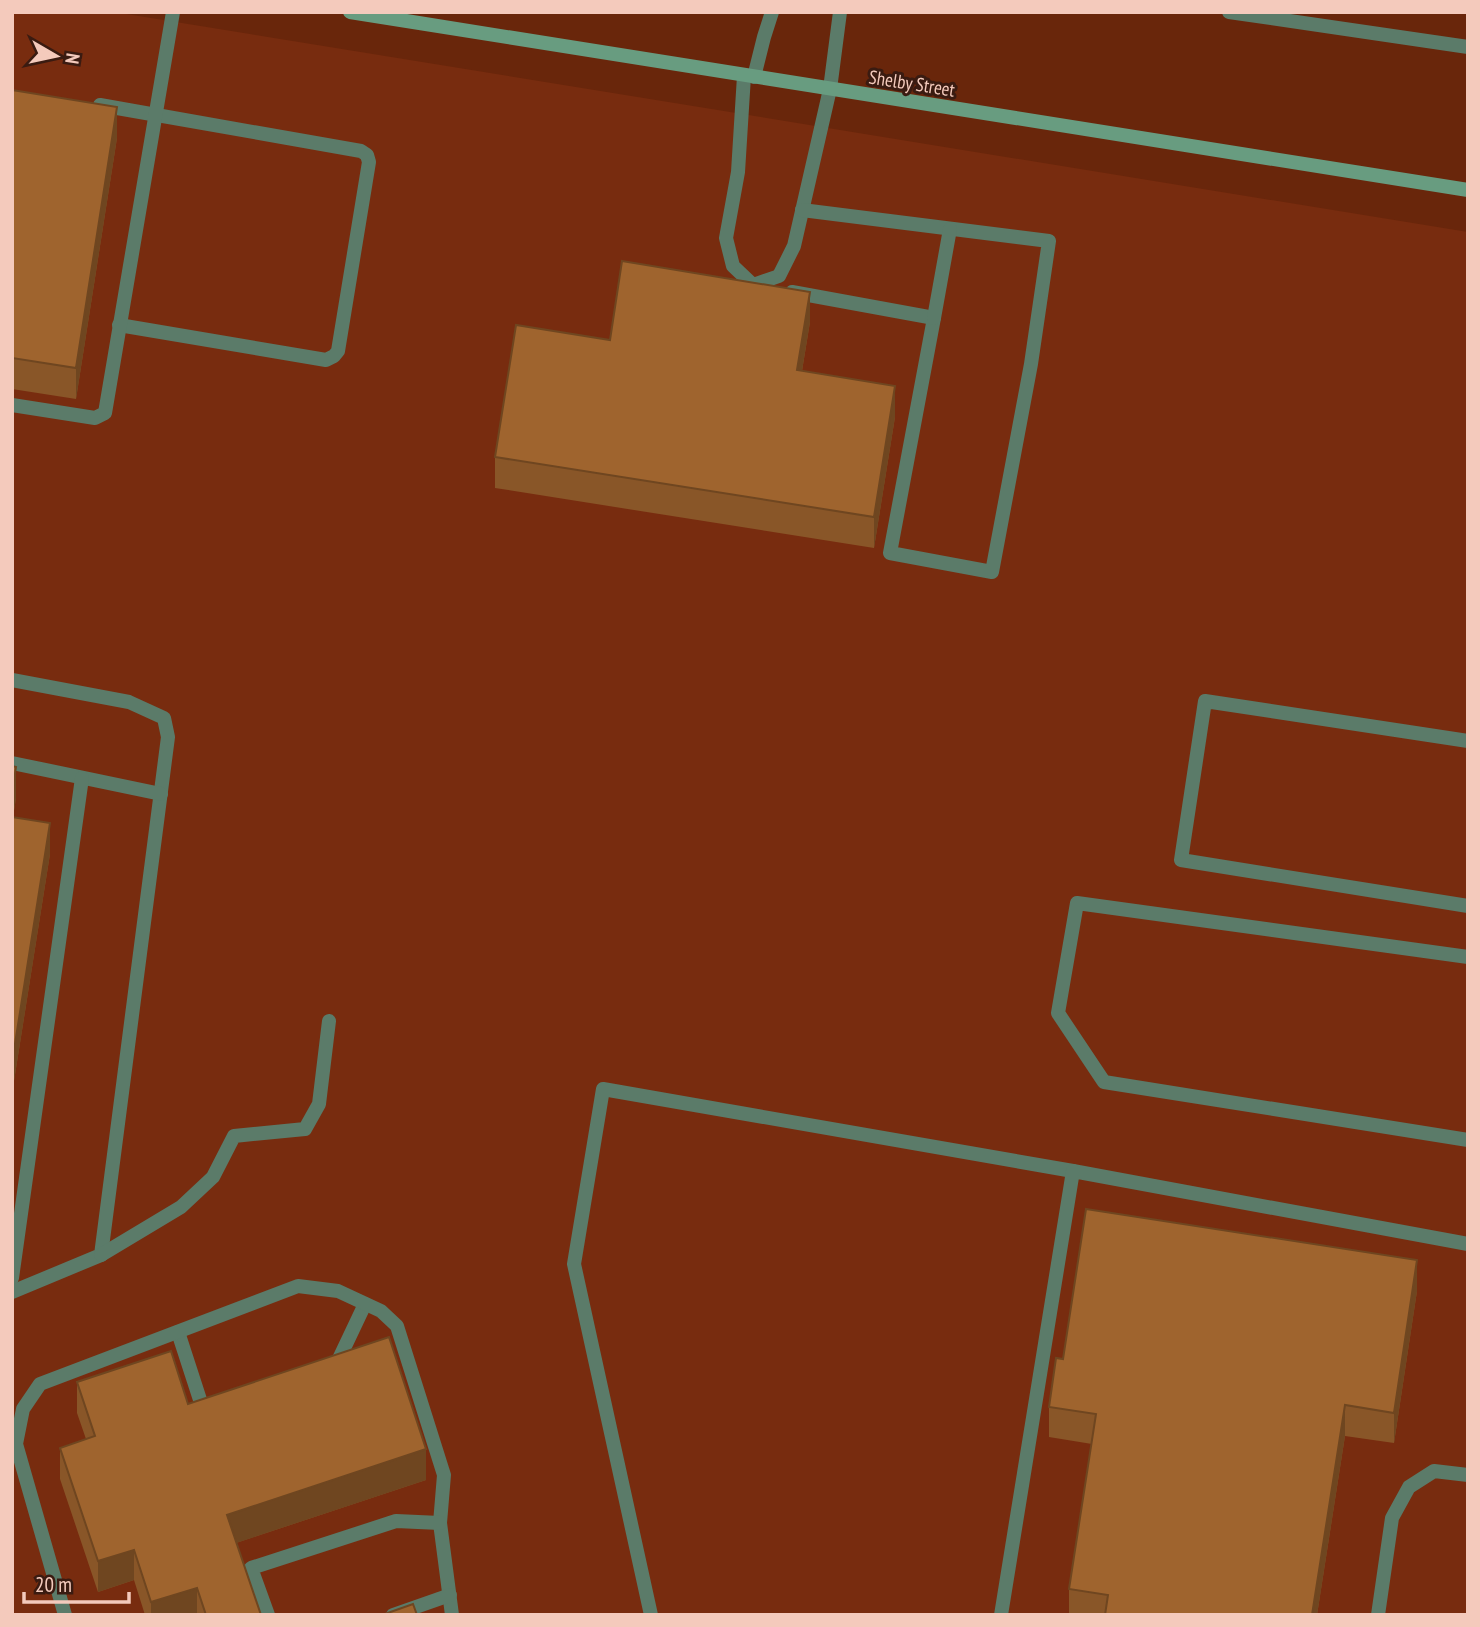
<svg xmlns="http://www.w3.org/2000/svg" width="1480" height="1627" viewBox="0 0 1480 1627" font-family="'PT Sans Narrow',sans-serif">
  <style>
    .built { fill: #782c0f }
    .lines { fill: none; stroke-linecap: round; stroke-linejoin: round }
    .lane { stroke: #5b7b69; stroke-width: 14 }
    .street { stroke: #5b7b69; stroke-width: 14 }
    .secondary { stroke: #689c80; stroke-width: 14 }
    .wall { fill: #895628 }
    .shaded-wall { fill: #6f4620 }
    .building { fill: #9f642e; stroke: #6f4620; stroke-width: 2 }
    .labels { text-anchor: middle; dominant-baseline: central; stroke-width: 6; stroke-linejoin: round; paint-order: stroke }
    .street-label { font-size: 19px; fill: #f4cabc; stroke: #3a1b11 }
  </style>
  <rect width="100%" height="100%" fill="#69260b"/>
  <path class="built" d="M12,12H114L1468,232V1615H12Z"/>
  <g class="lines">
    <g class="lane">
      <path d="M744,76L738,172L726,238L733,266L753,285L779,276L794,246L830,89"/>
      <path d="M100,105L361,151L367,155L369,162L338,351L334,356L326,360L119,325"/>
      <path d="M792,292L934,318L890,553L992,572L1031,364L1049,241L802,210"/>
      <path d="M934,318L950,229"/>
      <path d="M12,405L95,418L105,413L173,12"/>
      <path d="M12,680L129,702L164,718L168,737L101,1255L12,1292"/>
      <path d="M1468,741L1205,701L1181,860L1468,906"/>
      <path d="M12,763L161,794"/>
      <path d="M1468,957L1077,903L1058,1013L1104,1082L1468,1140"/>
      <path d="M101,1255L181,1207L213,1177L234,1136L305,1129L319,1104L329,1021"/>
      <path d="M12,1278L82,778"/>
      <path d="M178,1332L203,1409L212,1406"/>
      <path d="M330,1364L338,1361L365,1304"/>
      <path d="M65,1615L16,1444L23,1409L40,1384L298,1286L338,1291L381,1311L397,1326L444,1475L440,1523L452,1615"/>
      <path d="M268,1615L251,1568L396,1521L440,1523"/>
      <path d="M393,1615L450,1595"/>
      <path d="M651,1615L574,1264L603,1089L1073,1171"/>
      <path d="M1001,1615L1073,1171L1468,1244"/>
      <path d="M1378,1615L1392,1518L1409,1487L1434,1471L1468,1475"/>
    </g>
    <g class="street">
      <path d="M1229,12L1468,47"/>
      <path d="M754,77L764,37L772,12"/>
      <path d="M830,89L840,12"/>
    </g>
    <path class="secondary" d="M350,12L1468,190"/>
  </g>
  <g class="wall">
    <path d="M12,90L117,138L76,399L12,389Z"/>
    <path d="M810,322L802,371L895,417L874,548L495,488V457L610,340Z"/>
    <path d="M12,766L16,798L13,817L50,854L14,1081H12Z"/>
    <path d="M1417,1291L1394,1443L1345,1436L1317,1615H1069V1589L1092,1444L1049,1437V1407L1063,1359Z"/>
    <path d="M77,1382L188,1404L426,1480L236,1543L261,1615H145L134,1580L98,1592L60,1479V1448L86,1439L77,1413Z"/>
  </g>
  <g class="shaded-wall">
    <path d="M117,107V138L76,399V368Z"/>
    <path d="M810,292V322L797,401V370Z"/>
    <path d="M895,386V417L874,548V517Z"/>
    <path d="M16,767V798L12,823V792Z"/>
    <path d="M50,823V854L14,1081V1050Z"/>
    <path d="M1417,1260V1291L1394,1443V1413Z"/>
    <path d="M1345,1405V1436L1317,1615H1312Z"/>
    <path d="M426,1449V1480L227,1546V1515Z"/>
    <path d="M134,1550V1580L98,1592V1561Z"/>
    <path d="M197,1588V1615H151V1602Z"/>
  </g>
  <g class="building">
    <path d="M12,90L117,107L76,368L12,358Z"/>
    <path d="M622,261L810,292L797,370L895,386L874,517L495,457L516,325L610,340Z"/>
    <path d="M12,766L16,767L12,792Z"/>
    <path d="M12,817L50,823L14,1050H12Z"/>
    <path d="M1086,1209L1417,1260L1394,1413L1345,1405L1312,1615H1105L1108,1595L1069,1589L1096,1414L1049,1407L1056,1358L1063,1359Z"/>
    <path d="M389,1337L426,1449L227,1515L261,1615H206L197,1588L151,1602L134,1550L98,1561L60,1448L95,1436L77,1382L171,1351L188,1404Z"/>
    <path d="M413,1604L417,1615H382Z"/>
  </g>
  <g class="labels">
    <g class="street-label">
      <text transform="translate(912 83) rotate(9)">Shelby Street</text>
    </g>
  </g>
  <rect width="1480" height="1627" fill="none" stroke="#f4cabc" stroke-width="28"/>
  <g transform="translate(56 56) rotate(99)" stroke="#3a1b11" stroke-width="5" paint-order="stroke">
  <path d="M0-5L12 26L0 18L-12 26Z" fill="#f4cabc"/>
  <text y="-10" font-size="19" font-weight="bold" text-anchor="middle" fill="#f4cabc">N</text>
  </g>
  <path d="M24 1592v10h105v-10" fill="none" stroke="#f4cabc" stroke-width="3.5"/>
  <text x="35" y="1592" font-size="21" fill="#f4cabc" stroke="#3a1b11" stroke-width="5" paint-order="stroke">20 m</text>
</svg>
